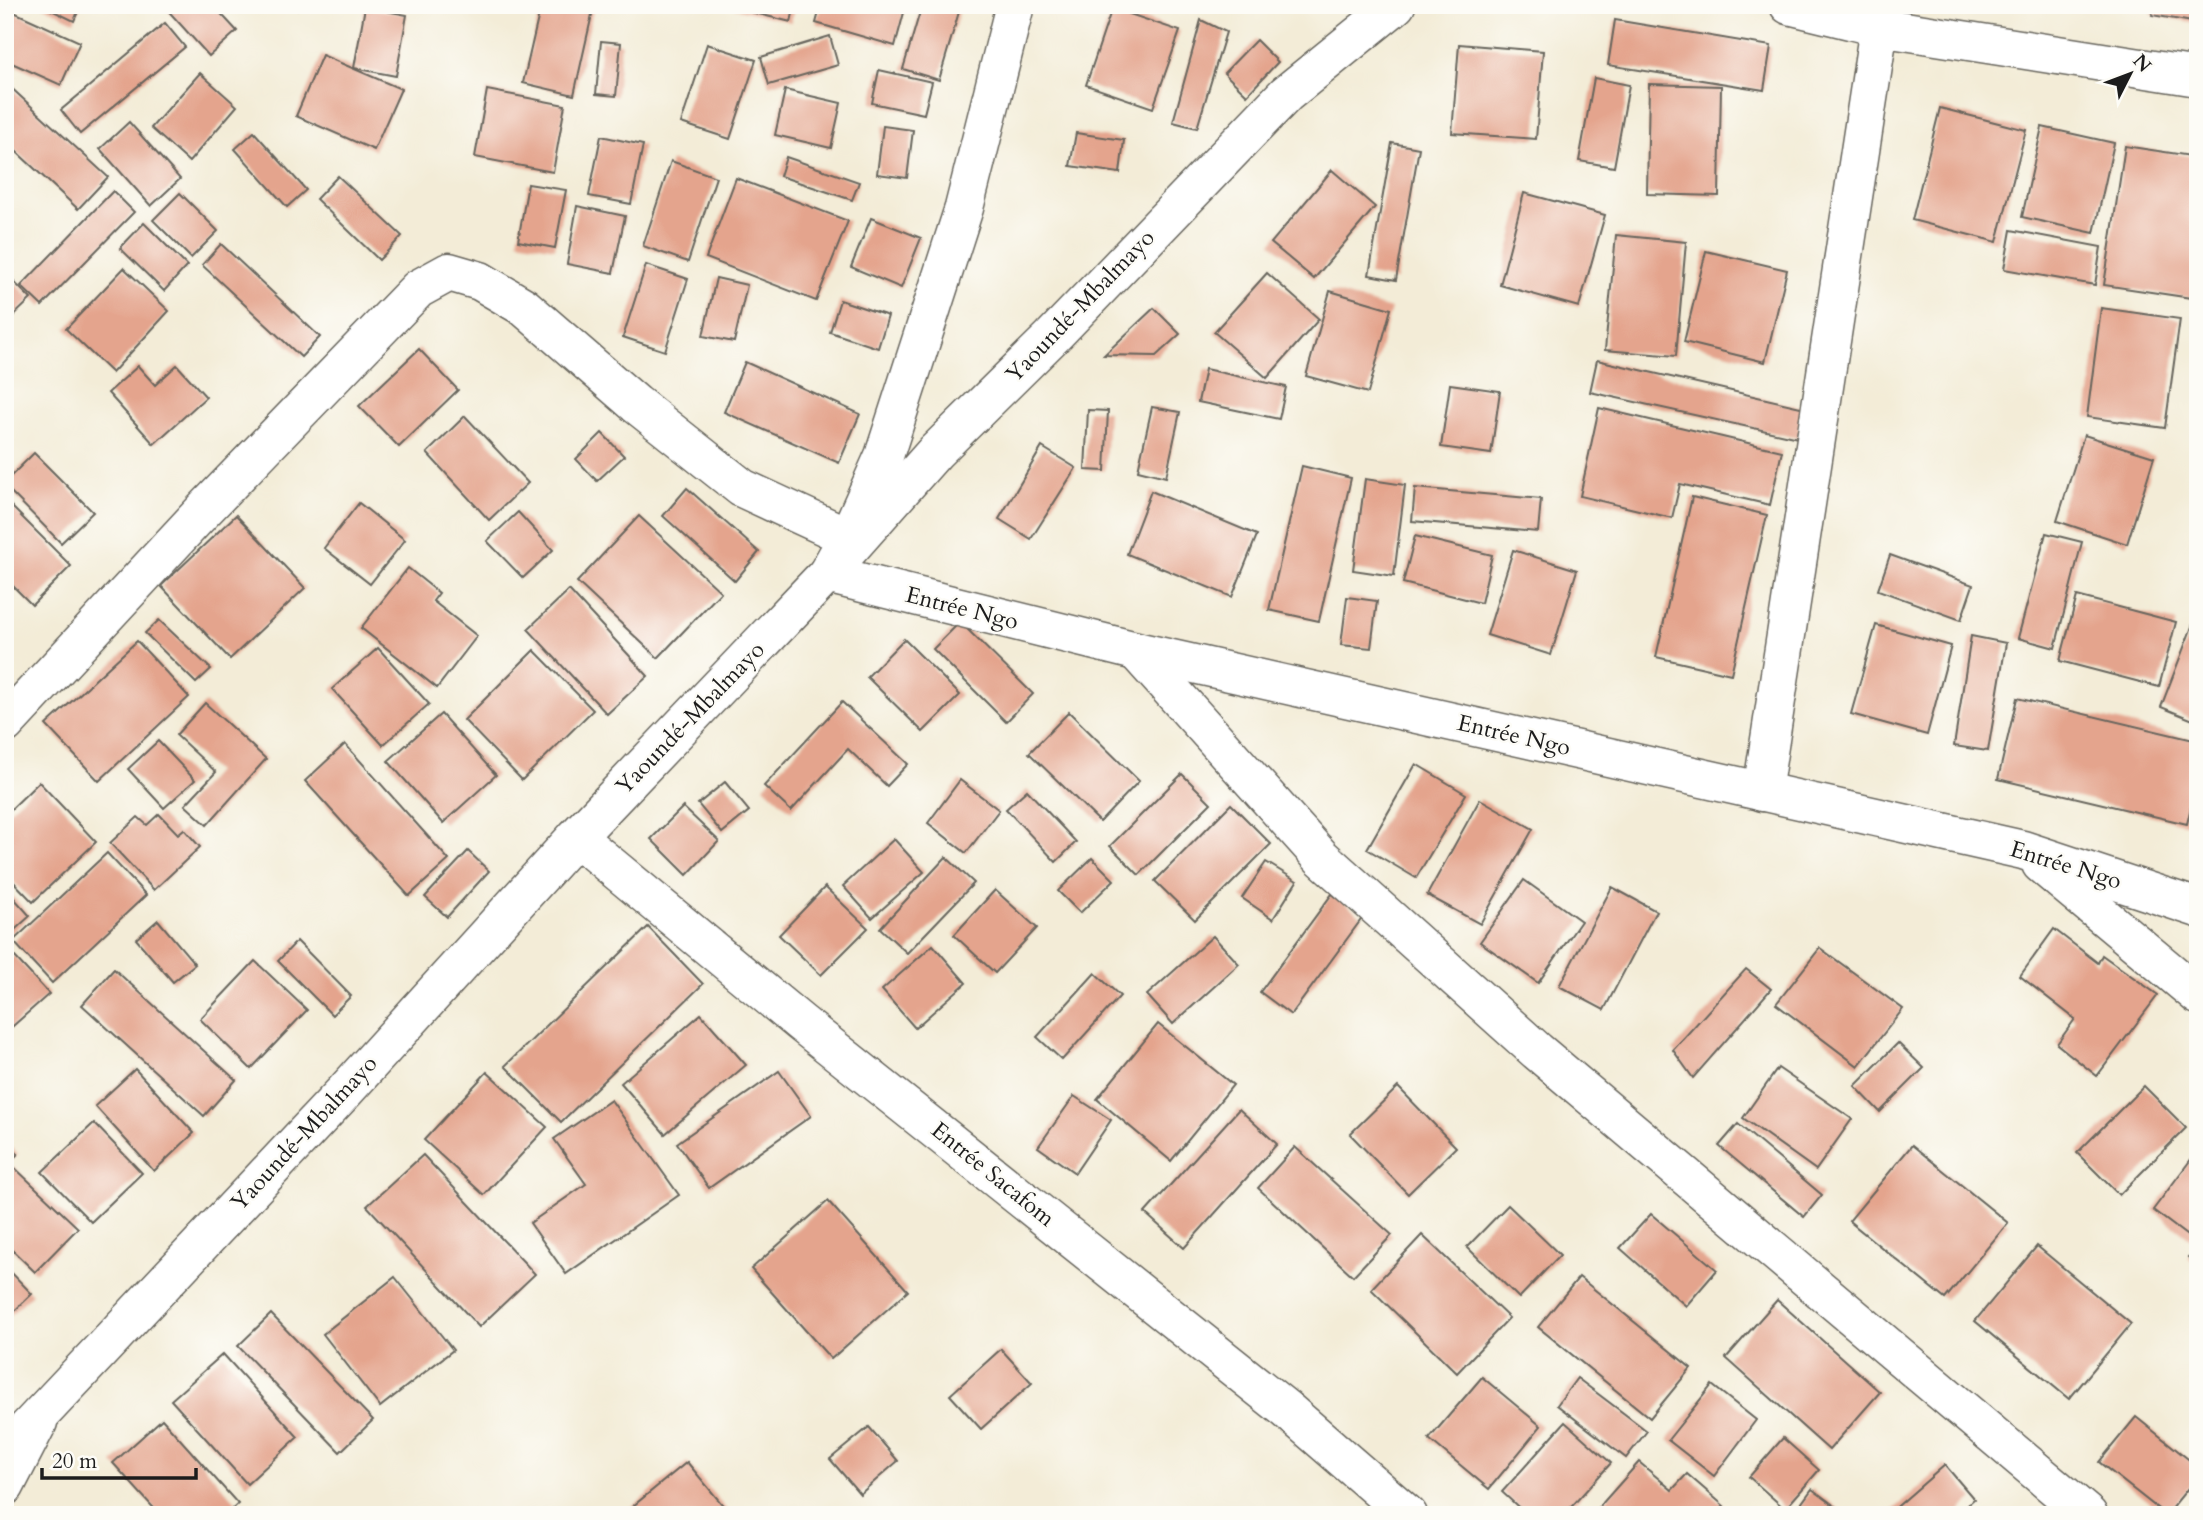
<svg xmlns="http://www.w3.org/2000/svg" width="2203" height="1520" viewBox="0 0 2203 1520" font-family="Cardo,serif">
  <style>
    .building { fill: #e4a48d }
    .lines { fill: none; stroke-linecap: round; stroke-linejoin: round }
    .minor-casing { stroke: #67655d; stroke-width: 41 }
    .highway-casing { stroke: #67655d; stroke-width: 41 }
    .minor { stroke: #fff; stroke-width: 38 }
    .highway { stroke: #fff; stroke-width: 38 }
    .labels { text-anchor: middle; dominant-baseline: central; stroke-width: 5; stroke-linejoin: round; paint-order: stroke }
    .street-label { font-size: 23px; fill: #1c1c1c; stroke: #fdfcf7 }
  </style>
  <rect width="100%" height="100%" fill="#fdfcf7"/>
  <filter id="ink" filterUnits="userSpaceOnUse"><feTurbulence type="fractalNoise" baseFrequency=".0143" numOctaves="2"/><feDisplacementMap in="SourceGraphic" scale="14" xChannelSelector="R" yChannelSelector="G"/><feConvolveMatrix kernelMatrix="1 2 1 2 8 2 1 2 1" color-interpolation-filters="sRGB"/></filter>
  <filter id="wash" filterUnits="userSpaceOnUse"><feTurbulence type="fractalNoise" baseFrequency=".00686" numOctaves="4" result="noise"/><feDisplacementMap in="SourceGraphic" scale="28" xChannelSelector="R" yChannelSelector="G"/><feGaussianBlur stdDeviation="1.57" result="paint"/><feColorMatrix in="noise" values="0 0 0 0 0 0 0 0 0 0 0 0 0 0 0 0 0 1.4 0 .05"/><feComposite in="paint" operator="in"/></filter>
  <g filter="url(#wash)">
    <rect width="100%" height="100%" fill="#f3ecd7"/>
    <g id="blocks">
      <g class="building">
        <path d="M41,5H81L74,21Z"/>
        <path d="M163,5H213L237,31L209,56Z"/>
        <path d="M279,5H298L297,10Z"/>
        <path d="M541,5H574L593,10L574,95L523,83Z"/>
        <path d="M722,5H795L791,22Z"/>
        <path d="M821,5H906L895,46L816,23Z"/>
        <path d="M922,5H961L939,80L903,69Z"/>
        <path d="M1222,5H1251L1250,11Z"/>
        <path d="M2154,5H2198V23L2152,15Z"/>
        <path d="M365,7L407,15L396,76L354,68Z"/>
        <path d="M5,8L80,42L61,85L5,60Z"/>
        <path d="M1112,8L1180,31L1153,108L1086,85Z"/>
        <path d="M1201,20L1226,32L1197,128L1173,122Z"/>
        <path d="M1615,20L1771,46L1764,90L1608,65Z"/>
        <path d="M165,23L185,47L80,134L61,110Z"/>
        <path d="M830,36L838,65L769,85L761,57Z"/>
        <path d="M1256,40L1278,62L1247,95L1224,73Z"/>
        <path d="M601,41L621,43L616,96L596,94Z"/>
        <path d="M707,44L756,60L730,139L681,123Z"/>
        <path d="M1459,44L1543,51L1536,139L1452,133Z"/>
        <path d="M322,55L401,89L374,150L296,116Z"/>
        <path d="M879,70L932,82L924,114L872,103Z"/>
        <path d="M200,73L237,106L189,162L151,128Z"/>
        <path d="M1594,78L1629,85L1614,167L1579,161Z"/>
        <path d="M7,84L108,177L78,209L5,141Z"/>
        <path d="M1649,84L1721,86L1719,196L1647,194Z"/>
        <path d="M487,90L565,105L553,172L475,157Z"/>
        <path d="M785,90L841,103L831,148L775,135Z"/>
        <path d="M1940,108L2026,130L1997,242L1912,220Z"/>
        <path d="M129,122L180,179L151,206L100,149Z"/>
        <path d="M883,126L913,130L907,178L877,174Z"/>
        <path d="M2042,127L2114,143L2094,233L2022,217Z"/>
        <path d="M254,132L306,190L287,207L235,149Z"/>
        <path d="M1076,133L1124,140L1120,173L1070,166Z"/>
        <path d="M601,136L643,145L631,204L589,196Z"/>
        <path d="M1392,143L1419,148L1396,280L1369,275Z"/>
        <path d="M2125,146L2198,157V299L2104,285Z"/>
        <path d="M786,157L859,182L852,200L780,176Z"/>
        <path d="M671,161L716,177L688,262L643,246Z"/>
        <path d="M1332,170L1375,207L1314,279L1271,243Z"/>
        <path d="M338,176L402,236L379,260L316,199Z"/>
        <path d="M736,178L848,221L816,301L706,258Z"/>
        <path d="M528,184L566,190L555,248L518,241Z"/>
        <path d="M113,191L134,212L42,306L21,286Z"/>
        <path d="M180,193L218,231L191,258L153,220Z"/>
        <path d="M1524,193L1605,215L1579,307L1500,285Z"/>
        <path d="M577,206L625,216L613,273L567,264Z"/>
        <path d="M871,218L921,238L901,288L851,267Z"/>
        <path d="M144,223L187,266L164,291L120,248Z"/>
        <path d="M2011,230L2101,247L2095,285L2004,269Z"/>
        <path d="M1616,235L1686,242L1676,356L1605,350Z"/>
        <path d="M221,244L320,337L301,357L202,265Z"/>
        <path d="M1706,251L1787,270L1765,362L1684,342Z"/>
        <path d="M646,265L688,279L665,351L623,337Z"/>
        <path d="M124,268L169,311L112,373L66,329Z"/>
        <path d="M5,273L31,299L5,324Z"/>
        <path d="M1267,273L1319,319L1267,378L1214,332Z"/>
        <path d="M716,278L747,285L734,342L703,336Z"/>
        <path d="M1330,291L1391,309L1368,393L1306,376Z"/>
        <path d="M840,300L888,316L878,348L830,332Z"/>
        <path d="M1154,308L1180,334L1156,356L1104,355Z"/>
        <path d="M2101,308L2180,319L2165,428L2087,417Z"/>
        <path d="M419,349L458,390L399,447L359,406Z"/>
        <path d="M1597,360L1805,408L1798,438L1590,392Z"/>
        <path d="M745,362L860,414L839,463L724,412Z"/>
        <path d="M177,365L206,397L154,444L108,393L138,366L155,385Z"/>
        <path d="M1205,369L1286,387L1279,419L1198,402Z"/>
        <path d="M1450,384L1500,391L1491,454L1441,447Z"/>
        <path d="M1152,407L1180,412L1166,477L1138,470Z"/>
        <path d="M1599,408L1782,451L1770,505L1680,484L1672,518L1580,496Z"/>
        <path d="M1088,410L1108,411L1105,471L1085,470Z"/>
        <path d="M465,416L528,483L489,520L427,453Z"/>
        <path d="M602,433L624,456L597,481L576,459Z"/>
        <path d="M2084,435L2154,457L2127,544L2057,521Z"/>
        <path d="M1042,447L1076,468L1031,539L999,519Z"/>
        <path d="M34,453L93,512L61,543L5,486V482Z"/>
        <path d="M1302,466L1351,478L1319,621L1269,610Z"/>
        <path d="M1365,479L1405,485L1394,576L1353,570Z"/>
        <path d="M687,488L759,552L735,581L663,516Z"/>
        <path d="M1415,488L1541,499L1538,532L1412,521Z"/>
        <path d="M1151,491L1257,535L1232,597L1127,554Z"/>
        <path d="M1692,497L1767,515L1731,674L1656,657Z"/>
        <path d="M5,500L71,566L32,605L5,578Z"/>
        <path d="M359,503L405,540L370,584L324,548Z"/>
        <path d="M518,512L553,550L523,578L487,541Z"/>
        <path d="M236,515L305,588L230,659L161,586Z"/>
        <path d="M639,516L721,592L658,658L577,582Z"/>
        <path d="M2046,533L2082,542L2055,648L2018,638Z"/>
        <path d="M1415,536L1492,555L1481,603L1403,583Z"/>
        <path d="M1513,550L1577,570L1551,655L1487,635Z"/>
        <path d="M1890,555L1973,585L1961,620L1878,590Z"/>
        <path d="M408,568L439,593L433,601L477,636L437,688L361,628Z"/>
        <path d="M569,590L648,676L607,714L528,629Z"/>
        <path d="M2077,596L2176,622L2159,687L2060,661Z"/>
        <path d="M1347,597L1377,601L1371,648L1341,645Z"/>
        <path d="M159,620L211,669L196,683L145,633Z"/>
        <path d="M960,622L1033,694L1006,722L933,649Z"/>
        <path d="M2193,624L2198,626V722L2161,707Z"/>
        <path d="M1876,625L1951,646L1927,735L1851,714Z"/>
        <path d="M1971,636L2006,643L1988,751L1954,746Z"/>
        <path d="M904,639L960,695L923,732L867,677Z"/>
        <path d="M137,641L189,697L99,781L46,725Z"/>
        <path d="M378,648L429,704L383,745L332,689Z"/>
        <path d="M534,650L593,710L522,780L464,720Z"/>
        <path d="M2017,698L2198,741V777L2187,824L1998,779Z"/>
        <path d="M842,702L908,764L887,786L848,749L791,811L764,786Z"/>
        <path d="M205,703L266,759L207,825L185,805L216,772L176,735Z"/>
        <path d="M1069,712L1139,781L1100,822L1029,753Z"/>
        <path d="M441,714L496,775L443,823L388,761Z"/>
        <path d="M158,741L195,780L164,808L128,769Z"/>
        <path d="M345,744L449,860L409,896L305,781Z"/>
        <path d="M1416,764L1466,794L1416,878L1367,849Z"/>
        <path d="M1182,774L1211,803L1139,875L1110,846Z"/>
        <path d="M960,780L999,810L966,853L928,823Z"/>
        <path d="M39,782L96,842L33,902L5,873V815Z"/>
        <path d="M725,782L749,811L722,833L698,804Z"/>
        <path d="M1027,790L1076,842L1056,862L1006,809Z"/>
        <path d="M1480,799L1533,829L1480,924L1427,895Z"/>
        <path d="M1231,804L1271,844L1195,920L1155,881Z"/>
        <path d="M683,807L719,841L687,875L651,839Z"/>
        <path d="M159,814L178,834L184,829L200,847L154,890L110,843L138,817L147,825Z"/>
        <path d="M894,839L924,872L872,918L843,886Z"/>
        <path d="M468,851L489,871L447,917L425,897Z"/>
        <path d="M107,853L146,895L52,983L13,941Z"/>
        <path d="M946,857L974,883L907,953L880,928Z"/>
        <path d="M1092,858L1114,880L1080,913L1058,891Z"/>
        <path d="M1266,862L1297,881L1273,919L1242,898Z"/>
        <path d="M1524,880L1581,921L1538,983L1480,942Z"/>
        <path d="M825,887L868,928L821,975L779,935Z"/>
        <path d="M1612,887L1656,911L1604,1010L1559,986Z"/>
        <path d="M5,888L30,916L8,936L5,932Z"/>
        <path d="M995,890L1037,928L995,973L954,935Z"/>
        <path d="M1332,894L1363,917L1291,1015L1260,992Z"/>
        <path d="M158,920L195,964L173,982L136,939Z"/>
        <path d="M648,927L703,984L561,1122L505,1066Z"/>
        <path d="M2054,929L2098,963L2102,955L2158,995L2097,1076L2057,1044L2075,1019L2020,976Z"/>
        <path d="M1213,936L1239,964L1173,1024L1147,995Z"/>
        <path d="M297,941L351,996L332,1015L278,961Z"/>
        <path d="M933,945L966,983L915,1028L882,990Z"/>
        <path d="M1820,948L1903,1009L1858,1066L1776,1004Z"/>
        <path d="M14,956L49,994L5,1033V964Z"/>
        <path d="M255,961L307,1010L251,1069L200,1019Z"/>
        <path d="M114,969L236,1080L204,1116L82,1005Z"/>
        <path d="M1746,969L1771,989L1693,1078L1673,1050Z"/>
        <path d="M1095,973L1120,996L1062,1060L1037,1037Z"/>
        <path d="M701,1014L746,1065L665,1134L621,1083Z"/>
        <path d="M1158,1024L1233,1085L1171,1161L1097,1099Z"/>
        <path d="M1898,1043L1924,1068L1880,1112L1855,1086Z"/>
        <path d="M1778,1068L1852,1119L1816,1170L1743,1118Z"/>
        <path d="M135,1069L194,1133L154,1171L95,1106Z"/>
        <path d="M779,1071L811,1116L709,1188L677,1143Z"/>
        <path d="M487,1072L547,1127L484,1195L424,1140Z"/>
        <path d="M2144,1086L2186,1128L2119,1195L2077,1153Z"/>
        <path d="M1398,1087L1456,1147L1408,1194L1350,1134Z"/>
        <path d="M1074,1096L1111,1120L1075,1173L1038,1147Z"/>
        <path d="M611,1100L679,1195L566,1274L530,1223L586,1184L554,1139Z"/>
        <path d="M1239,1109L1277,1144L1184,1248L1145,1213Z"/>
        <path d="M94,1123L142,1173L91,1222L42,1172Z"/>
        <path d="M1738,1124L1822,1195L1804,1217L1719,1146Z"/>
        <path d="M5,1142L18,1154L5,1166Z"/>
        <path d="M1912,1145L2008,1223L1945,1299L1849,1221Z"/>
        <path d="M1295,1147L1392,1235L1353,1276L1258,1188Z"/>
        <path d="M2195,1154L2198,1156V1244L2153,1210Z"/>
        <path d="M423,1155L535,1274L479,1327L367,1206Z"/>
        <path d="M14,1167L78,1228L35,1272L5,1243V1175Z"/>
        <path d="M828,1201L908,1291L831,1359L751,1269Z"/>
        <path d="M1508,1205L1560,1255L1519,1298L1467,1247Z"/>
        <path d="M1651,1214L1717,1270L1686,1306L1620,1248Z"/>
        <path d="M1422,1235L1509,1318L1457,1373L1371,1289Z"/>
        <path d="M2037,1246L2131,1324L2069,1399L1975,1321Z"/>
        <path d="M2198,1248V1267L2188,1257Z"/>
        <path d="M5,1266L32,1294L5,1320Z"/>
        <path d="M395,1277L453,1350L380,1407L323,1334Z"/>
        <path d="M1579,1277L1691,1368L1650,1418L1538,1327Z"/>
        <path d="M1777,1300L1880,1392L1829,1450L1726,1358Z"/>
        <path d="M271,1314L373,1420L340,1452L238,1346Z"/>
        <path d="M1001,1349L1032,1383L981,1429L950,1395Z"/>
        <path d="M223,1354L298,1437L247,1484L171,1400Z"/>
        <path d="M1482,1377L1541,1426L1489,1489L1429,1439Z"/>
        <path d="M1577,1378L1647,1431L1626,1458L1557,1405Z"/>
        <path d="M1712,1385L1756,1420L1714,1476L1668,1440Z"/>
        <path d="M2136,1417L2198,1467V1476L2166,1515L2099,1462Z"/>
        <path d="M162,1419L238,1504L226,1515H160L113,1463Z"/>
        <path d="M1565,1422L1611,1463L1564,1515H1527L1502,1492Z"/>
        <path d="M869,1427L898,1461L860,1494L830,1459Z"/>
        <path d="M1783,1438L1819,1470L1785,1509L1749,1477Z"/>
        <path d="M687,1462L731,1515H630L627,1511Z"/>
        <path d="M1639,1462L1672,1490L1687,1474L1724,1506L1716,1515H1592Z"/>
        <path d="M1945,1465L1974,1499L1956,1515H1893L1891,1512Z"/>
        <path d="M1812,1489L1847,1515H1793Z"/>
      </g>
    </g>
  </g>
  <g filter="url(#ink)">
    <use href="#blocks" fill-opacity="0" stroke="#67655d" stroke-width="2"/>
    <g class="lines">
      <g class="minor-casing">
        <g id="minor">
          <path d="M1015,5L964,208L884,456L848,537L827,574L1136,651L2023,850L2198,908"/>
          <path d="M1789,5L1879,27L2198,77"/>
          <path d="M1136,651L1321,857L1537,1051L2088,1515"/>
          <path d="M5,724L202,512L418,289L449,272L480,281L524,307L636,404L742,488L848,537"/>
          <path d="M1762,792L1879,27"/>
          <path d="M576,837L801,1023L1287,1410L1408,1515"/>
          <path d="M2041,864L2198,995"/>
          <path d="M5,1486L38,1422"/>
        </g>
      </g>
      <g class="highway-casing">
        <path id="highway" d="M5,1452L345,1091L576,837L827,574L935,452L1052,337L1286,94L1396,5"/>
      </g>
      <use href="#minor" class="minor"/>
      <use href="#highway" class="highway"/>
    </g>
  </g>
  <g class="labels">
    <g class="street-label">
      <text transform="translate(1080 306) rotate(-46)">Yaoundé-Mbalmayo</text>
      <text transform="translate(962 608) rotate(14)">Entrée Ngo</text>
      <text transform="translate(690 718) rotate(-46)">Yaoundé-Mbalmayo</text>
      <text transform="translate(1514 735) rotate(13)">Entrée Ngo</text>
      <text transform="translate(2066 865) rotate(17)">Entrée Ngo</text>
      <text transform="translate(304 1133) rotate(-47)">Yaoundé-Mbalmayo</text>
      <text transform="translate(993 1174) rotate(39)">Entrée Sacafom</text>
    </g>
  </g>
  <rect width="2203" height="1520" fill="none" stroke="#fdfcf7" stroke-width="28"/>
  <g transform="translate(2130 74) rotate(48)" stroke="#fdfcf7" stroke-width="5" paint-order="stroke">
  <path d="M0-5L12 26L0 18L-12 26Z" fill="#1c1c1c"/>
  <text y="-10" font-size="19" font-weight="bold" text-anchor="middle" fill="#1c1c1c">N</text>
  </g>
  <path d="M42 1468v10h154v-10" fill="none" stroke="#1c1c1c" stroke-width="3.5"/>
  <text x="52" y="1468" font-size="21" fill="#1c1c1c" stroke="#fdfcf7" stroke-width="5" paint-order="stroke">20 m</text>
</svg>
